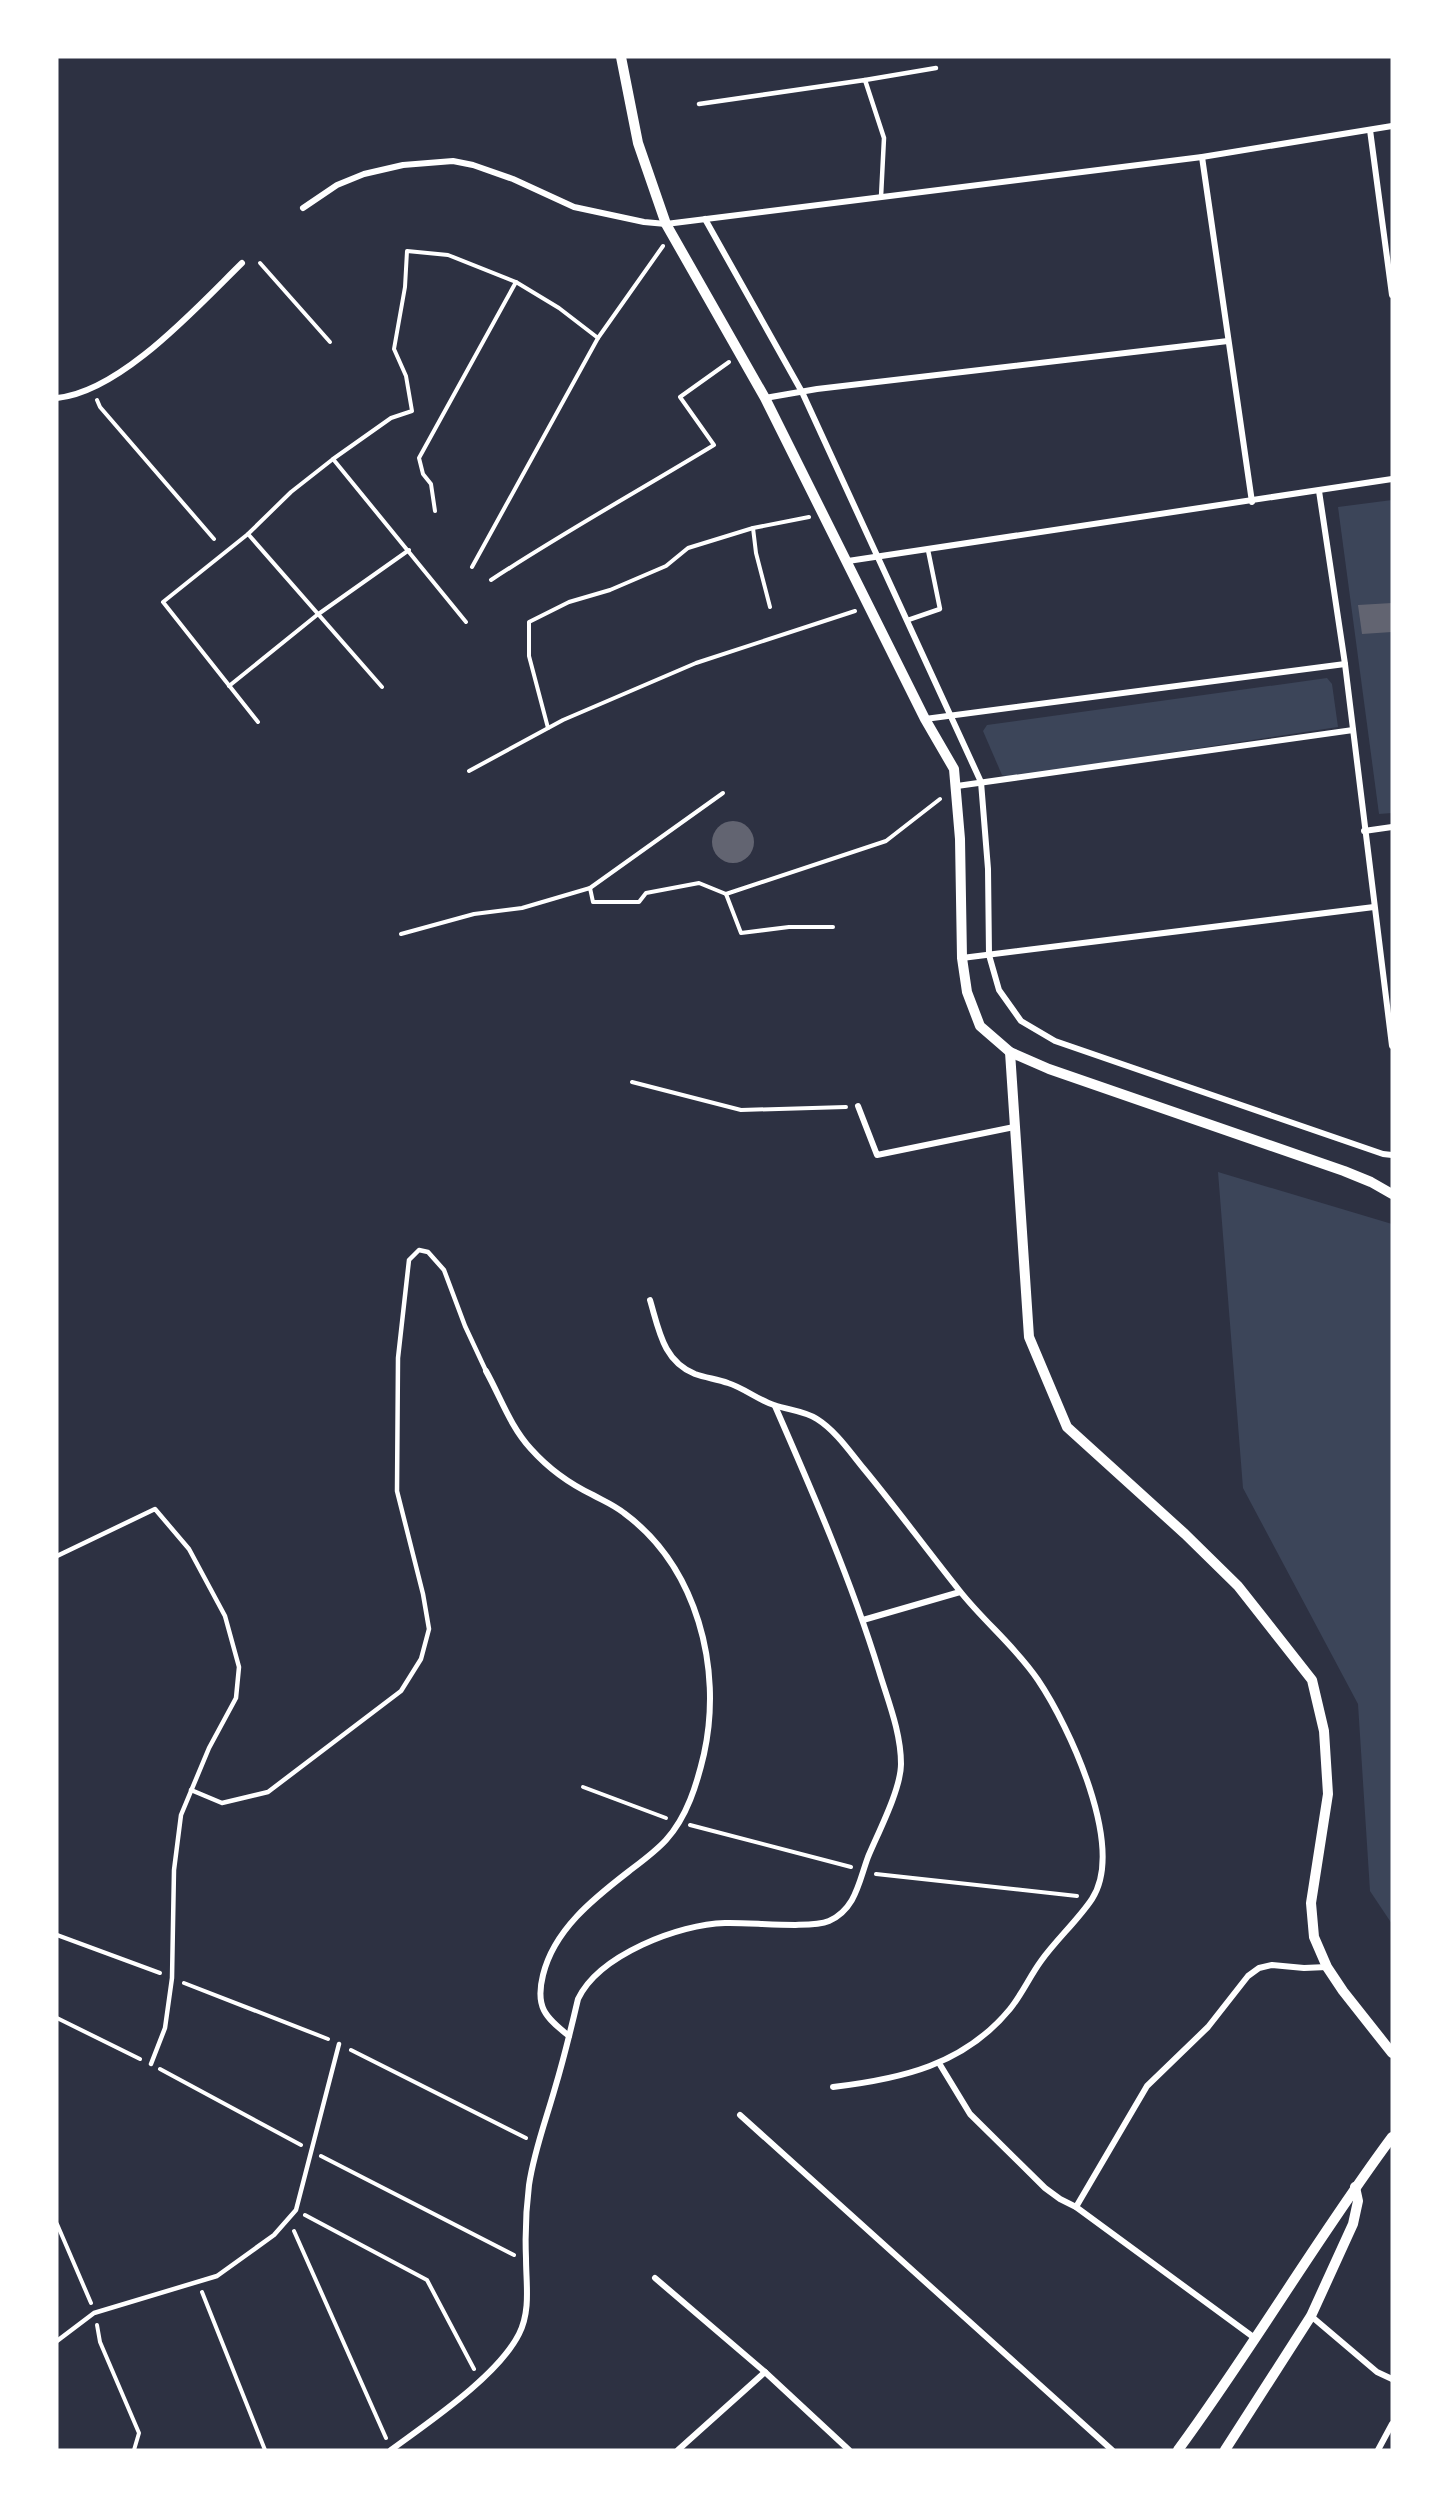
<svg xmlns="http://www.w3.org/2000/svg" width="1449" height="2507" viewBox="0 0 1449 2507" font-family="'Playfair Display',serif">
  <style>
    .green { fill: #3c4559 }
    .building { fill: #626471 }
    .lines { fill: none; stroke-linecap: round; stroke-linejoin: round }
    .path { stroke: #fff; stroke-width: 4 }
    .service { stroke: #fff; stroke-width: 4.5 }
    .minor { stroke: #fff; stroke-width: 6 }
    .tertiary { stroke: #fff; stroke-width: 10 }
  </style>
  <rect width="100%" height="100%" fill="#2d3142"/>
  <g class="green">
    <path d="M1392,500V813L1379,814L1338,507Z"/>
    <path d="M1327,678L1332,684L1338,727L1009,777L1002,775L983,731L987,725Z"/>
    <path d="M1218,1172L1392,1224V1924L1370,1891L1358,1704L1243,1488Z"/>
  </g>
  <g class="building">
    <path d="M1392,603V632L1362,634L1358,605Z"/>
    <circle cx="733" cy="842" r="21"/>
  </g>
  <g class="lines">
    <g class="path">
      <path d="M260,263L330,342"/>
      <path d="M97,400L100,407L214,539"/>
      <path d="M333,459L466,622"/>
      <path d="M435,511L431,484L423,474L419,458L516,282"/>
      <path d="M753,528L756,553L770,607"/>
      <path d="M248,534L382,687"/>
      <path d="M472,567L598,338L663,246"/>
      <path d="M491,580C564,532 640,490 714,445L680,397L729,362"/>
      <path d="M229,686L317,615L409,550"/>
      <path d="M258,722L163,602L248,534L291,492L333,459L391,418L412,411L406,376L394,349L405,287L407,251L448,255L516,282L559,308L598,338"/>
      <path d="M548,728L529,656V622L569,602L610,590L666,566L688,548L753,528L809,517"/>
      <path d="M469,771L563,720L696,663L855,611"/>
      <path d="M590,888L723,793"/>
      <path d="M726,894L741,933L789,927H833"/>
      <path d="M401,934L474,914L522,908L590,888L593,902H639L646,893L699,883L726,894L886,841L940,799"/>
      <path d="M632,1082L741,1110L846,1107"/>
      <path d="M583,1787L666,1818"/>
      <path d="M690,1825L851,1867"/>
      <path d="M876,1874L1077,1896"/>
      <path d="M57,1935L160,1973"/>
      <path d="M184,1983L328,2039"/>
      <path d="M57,2018L140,2059"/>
      <path d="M351,2050L526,2138"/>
      <path d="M160,2069L301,2145"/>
      <path d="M321,2156L514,2255"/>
      <path d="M305,2215L427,2280L474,2369"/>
      <path d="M57,2224L91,2303"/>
      <path d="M294,2231L386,2438"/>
      <path d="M202,2292L265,2450"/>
      <path d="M97,2325L100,2342L139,2433L134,2450"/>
    </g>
    <g class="service">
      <path d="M865,80L936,68"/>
      <path d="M699,104L865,80L884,138L881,197"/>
      <path d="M908,620L940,609L928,550"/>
      <path d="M57,1556L155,1509L189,1549L225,1616L239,1667L236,1698L209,1748L181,1815L174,1870L172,1978L165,2028L151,2064"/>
      <path d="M191,1790L222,1803L268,1792L401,1691L421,1659L429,1629L423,1594L397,1491L398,1358L409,1260L419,1250L428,1252L444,1270L465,1326L486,1371"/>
      <path d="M57,2341L94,2313L217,2276L274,2235L296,2210L339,2044"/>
    </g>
    <g class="minor">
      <path d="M1370,130L1392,295"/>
      <path d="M1202,157L1252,502"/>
      <path d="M303,208L337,185L364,174L403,165L453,161L473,165L513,179L574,207L644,222L666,224L1202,157L1392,126"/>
      <path d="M705,219L802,392L981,782L988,869L989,955L999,990L1021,1021L1055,1041L1383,1154L1392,1155"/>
      <path d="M57,398C121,392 198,306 242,263"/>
      <path d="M765,398L817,389L1228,341"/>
      <path d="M1319,491L1345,664L1392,1046"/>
      <path d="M848,561L1392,479"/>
      <path d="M925,719L1345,664"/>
      <path d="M957,786L1353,730"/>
      <path d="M1364,831L1392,827"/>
      <path d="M962,958L1374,907"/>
      <path d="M858,1106L877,1155L1014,1127"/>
      <path d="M650,1300C659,1330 663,1361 695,1374C706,1378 717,1379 728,1383C744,1388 758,1400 774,1405C788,1410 805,1411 817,1419C836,1431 850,1452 864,1469C897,1509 927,1550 959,1590C984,1622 1016,1647 1038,1680C1069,1726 1126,1847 1092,1899C1078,1920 1056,1940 1041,1961C1030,1976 1022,1994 1010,2009C964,2065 901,2079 833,2087"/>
      <path d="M486,1371C501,1398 510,1426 531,1449C548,1468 570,1484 593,1495C604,1501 614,1505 624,1513C697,1567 723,1668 704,1754C697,1784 687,1817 666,1840C655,1852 641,1862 628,1872C593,1899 554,1930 543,1975C535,2007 545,2017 569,2036"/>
      <path d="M863,1620L960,1592"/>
      <path d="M939,2063L970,2114L1045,2188L1060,2199L1076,2207L1256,2339"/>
      <path d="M740,2115L1112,2450"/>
      <path d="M1076,2207L1147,2086L1208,2027L1248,1976L1259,1968L1272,1965L1304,1968L1327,1967"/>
      <path d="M655,2278L765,2372"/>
      <path d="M1311,2316L1377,2372L1392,2379"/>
      <path d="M391,2450C429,2422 498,2376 519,2334C531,2310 526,2284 526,2258C525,2234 526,2209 529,2185C534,2151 546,2120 555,2088C564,2058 571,2029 578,1999C599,1955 679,1924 725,1923C750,1922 810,1929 829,1921C856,1909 859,1881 868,1857C878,1833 901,1789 901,1764C901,1732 888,1701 879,1671C851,1580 813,1493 775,1406"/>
      <path d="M678,2450L765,2372L849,2450"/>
      <path d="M1378,2450L1392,2424"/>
    </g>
    <g class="tertiary">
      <path d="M621,57L638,143L666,224L765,398L925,719L954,769L960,839L962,958L967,992L980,1026L1010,1052L1049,1069L1344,1171L1371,1182L1392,1194"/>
      <path d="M1010,1052L1029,1337L1067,1427L1185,1534L1238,1586L1312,1680L1324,1731L1328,1794L1311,1903L1314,1937L1327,1967L1343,1991L1392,2053"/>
      <path d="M1178,2450C1253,2348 1317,2238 1392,2137"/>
      <path d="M1225,2450L1311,2316L1353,2224L1358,2201L1355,2187"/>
    </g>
  </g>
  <rect width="1449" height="2507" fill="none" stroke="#ffffff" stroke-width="117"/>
</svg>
